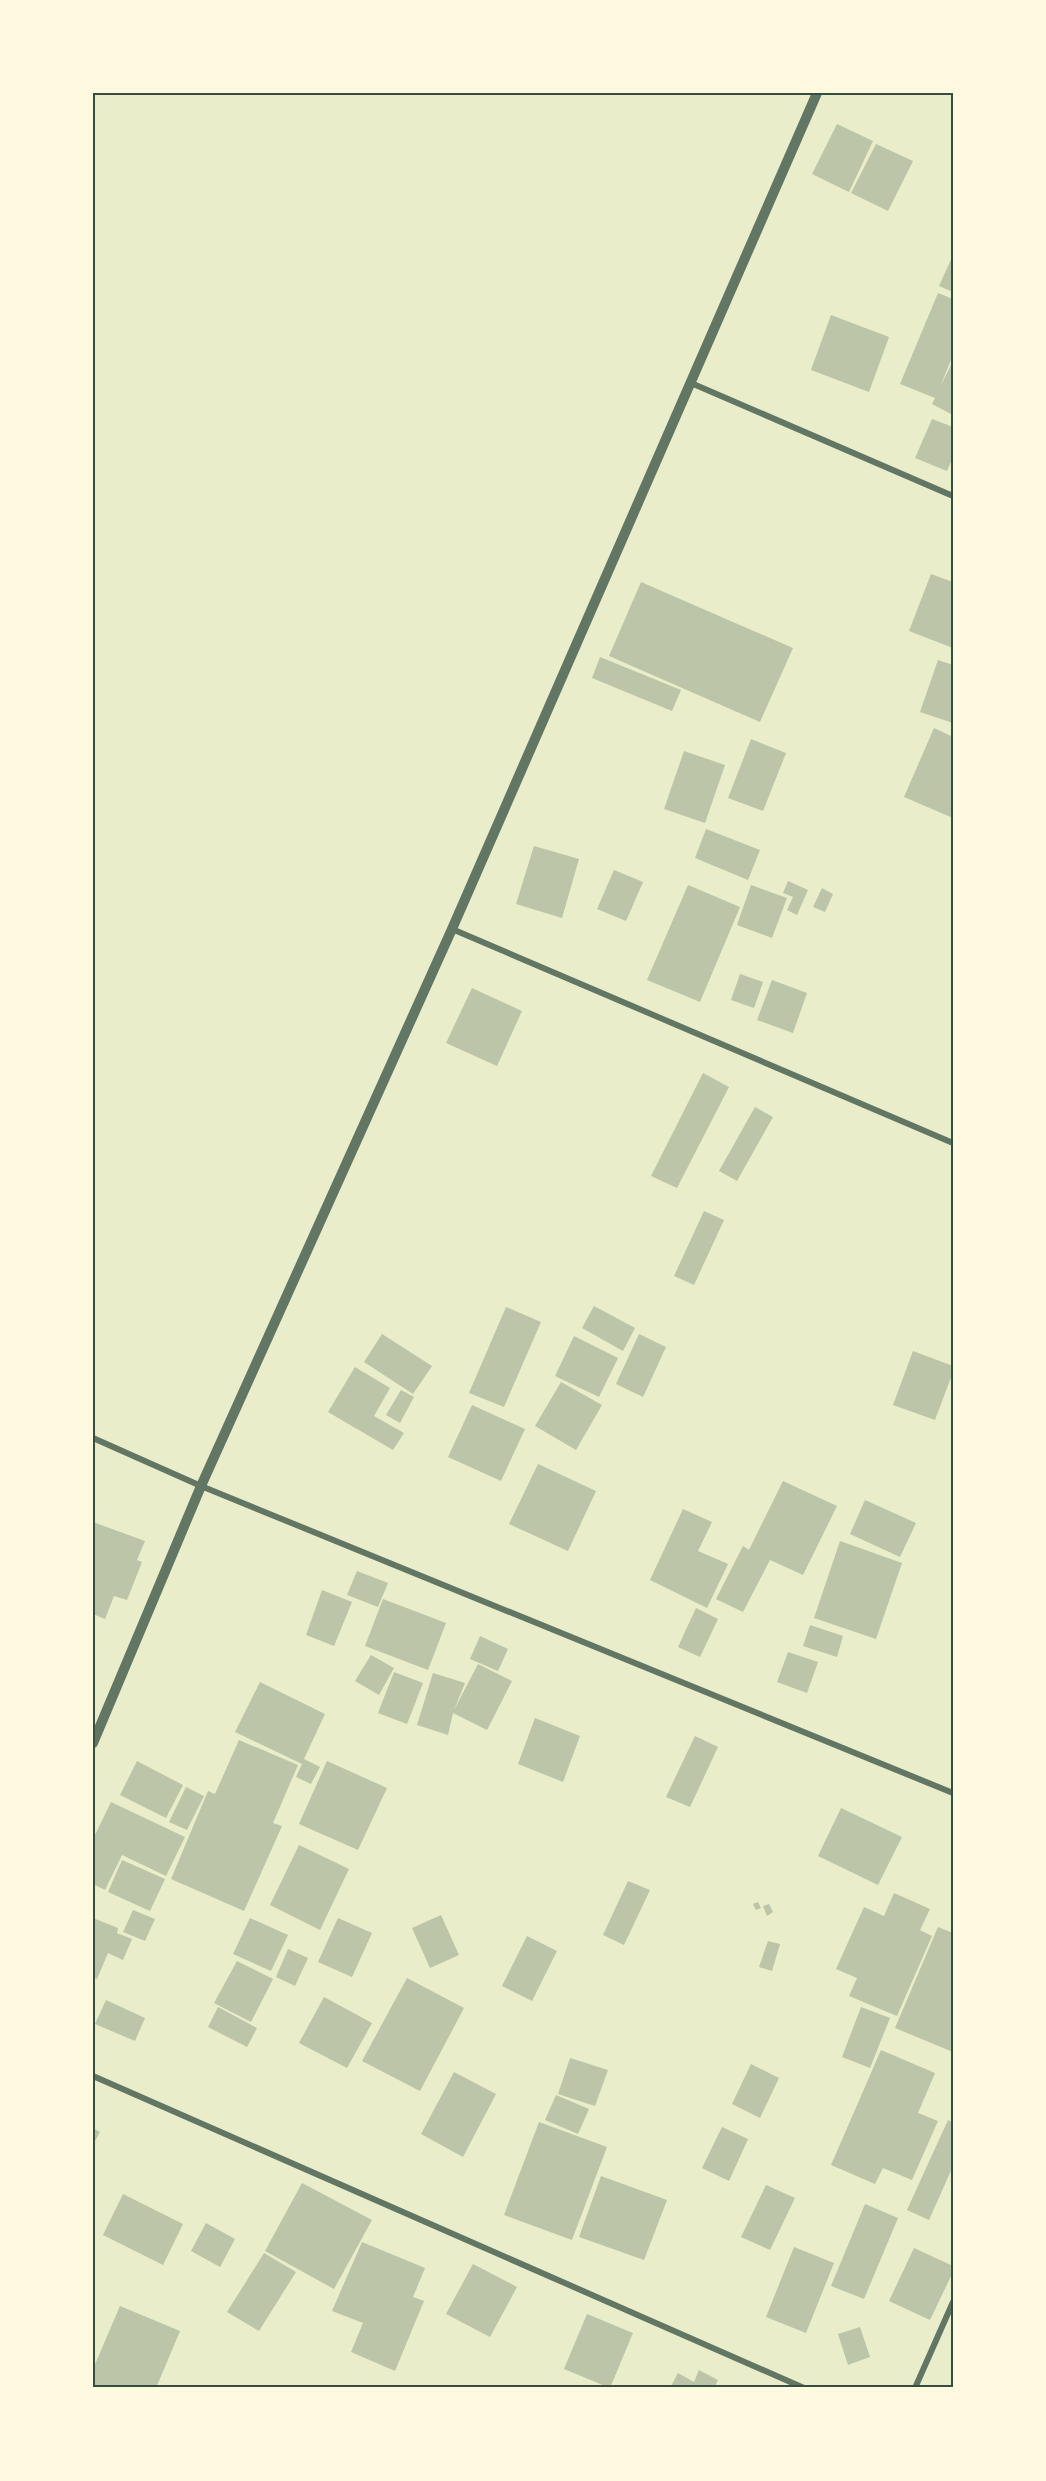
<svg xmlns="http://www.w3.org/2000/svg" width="1046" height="2481" viewBox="0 0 1046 2481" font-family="'Fira Sans',sans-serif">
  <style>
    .building { fill: #bcc5a7 }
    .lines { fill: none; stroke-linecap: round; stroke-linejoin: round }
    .minor { stroke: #617663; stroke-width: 6 }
    .tertiary { stroke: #617663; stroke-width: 10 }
    .neatline { fill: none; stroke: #344e41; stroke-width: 2 }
  </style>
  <rect width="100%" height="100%" fill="#e9edc9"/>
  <g class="building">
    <path d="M837,124L873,141L849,192L812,174Z"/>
    <path d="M876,144L913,161L888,211L851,193Z"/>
    <path d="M953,255V292L939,286Z"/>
    <path d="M938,293L953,299V355L940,387L953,361V415L932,404L935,398L900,384Z"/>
    <path d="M831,315L889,337L869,392L811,370Z"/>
    <path d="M932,419L953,427V457L947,471L915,458Z"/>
    <path d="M931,574L953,582V648L909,631Z"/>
    <path d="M641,582L793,648L760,722L609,656Z"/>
    <path d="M600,657L681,690L672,711L592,678Z"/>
    <path d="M938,660L953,665V723L920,712Z"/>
    <path d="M934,728L953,737V818L904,797Z"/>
    <path d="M751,739L786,753L763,811L728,798Z"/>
    <path d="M684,751L725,765L705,823L664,809Z"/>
    <path d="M706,829L760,850L748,880L695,858Z"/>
    <path d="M534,846L579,859L562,918L516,904Z"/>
    <path d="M614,870L643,882L626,921L597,909Z"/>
    <path d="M788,881L808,890L797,915L787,910L793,897L783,893Z"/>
    <path d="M688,885L740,907L700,1002L647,980Z"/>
    <path d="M751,885L787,898L772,938L737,925Z"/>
    <path d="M822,888L833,894L825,912L813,907Z"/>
    <path d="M740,974L763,982L754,1008L731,1000Z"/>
    <path d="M772,980L807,993L793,1033L757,1020Z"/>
    <path d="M472,988L522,1011L497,1066L446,1043Z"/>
    <path d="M703,1073L729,1087L677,1188L651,1176Z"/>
    <path d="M755,1107L773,1117L737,1181L719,1171Z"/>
    <path d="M704,1211L724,1220L694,1285L674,1276Z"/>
    <path d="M594,1306L635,1328L623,1351L582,1328Z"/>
    <path d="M506,1307L541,1322L504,1407L469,1393Z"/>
    <path d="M382,1334L432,1366L413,1394L364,1362Z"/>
    <path d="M639,1334L666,1347L643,1397L616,1384Z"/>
    <path d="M574,1336L618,1358L599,1397L555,1376Z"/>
    <path d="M913,1351L953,1366V1372L935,1420L893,1405Z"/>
    <path d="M355,1367L390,1388L374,1416L404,1433L393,1450L328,1412Z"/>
    <path d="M561,1382L602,1405L576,1450L535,1426Z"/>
    <path d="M401,1390L414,1397L400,1423L386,1415Z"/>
    <path d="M472,1405L525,1429L501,1481L448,1457Z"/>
    <path d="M538,1464L596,1491L568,1551L509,1524Z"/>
    <path d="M783,1481L837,1506L803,1575L770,1560L743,1612L716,1599L743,1546L749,1550Z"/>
    <path d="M865,1500L916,1523L900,1557L850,1534Z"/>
    <path d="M683,1509L712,1522L698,1551L728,1564L707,1608L650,1580Z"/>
    <path d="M93,1522L145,1541L137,1560L142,1562L127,1600L114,1596L105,1619L93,1614Z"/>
    <path d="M840,1541L902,1563L876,1639L814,1618Z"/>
    <path d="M357,1571L388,1583L378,1607L347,1595Z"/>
    <path d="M322,1590L352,1602L334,1646L306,1635Z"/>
    <path d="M383,1599L446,1623L428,1670L365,1646Z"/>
    <path d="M696,1608L718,1619L700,1657L678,1647Z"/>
    <path d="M810,1625L843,1636L837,1657L803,1646Z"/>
    <path d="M480,1636L508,1649L498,1671L470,1659Z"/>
    <path d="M788,1652L818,1662L807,1693L777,1682Z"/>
    <path d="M371,1655L394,1668L379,1695L355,1681Z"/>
    <path d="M478,1664L512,1681L487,1730L453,1713L448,1735L417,1725L433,1673L465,1683L454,1710Z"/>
    <path d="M394,1672L423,1683L407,1724L378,1713Z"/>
    <path d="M260,1682L325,1714L304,1759L320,1767L311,1784L296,1777L302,1764L235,1732Z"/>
    <path d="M535,1718L580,1736L563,1782L518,1764Z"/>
    <path d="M695,1736L718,1747L690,1807L666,1797Z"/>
    <path d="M239,1740L298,1765L273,1823L282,1826L244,1911L171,1879L208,1791L215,1794Z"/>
    <path d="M137,1761L183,1785L166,1818L120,1795Z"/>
    <path d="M327,1761L387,1788L358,1850L299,1824Z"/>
    <path d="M186,1787L204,1796L187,1830L169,1822Z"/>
    <path d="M111,1802L185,1837L166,1876L122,1855L105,1890L93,1884V1839Z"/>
    <path d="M841,1808L902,1837L878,1885L818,1856Z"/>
    <path d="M299,1845L349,1869L320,1930L270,1905Z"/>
    <path d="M122,1860L165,1879L150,1911L108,1892Z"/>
    <path d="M628,1881L650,1890L624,1945L603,1935Z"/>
    <path d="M894,1893L930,1909L920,1930L932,1936L897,2016L849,1996L857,1978L836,1969L864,1907L884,1916Z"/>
    <path d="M758,1902L761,1908L756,1910L753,1904Z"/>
    <path d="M769,1904L773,1912L767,1916L763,1906Z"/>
    <path d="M133,1910L155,1919L145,1941L123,1932Z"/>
    <path d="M441,1915L459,1955L430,1968L412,1928Z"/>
    <path d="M93,1918L118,1928L117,1933L132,1939L123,1960L108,1953L97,1979L93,1977Z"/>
    <path d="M250,1918L288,1935L271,1971L233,1954Z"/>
    <path d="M338,1918L372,1933L352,1977L318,1962Z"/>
    <path d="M938,1927L953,1933V2052L895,2028Z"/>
    <path d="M527,1936L557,1951L532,2001L502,1986Z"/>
    <path d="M768,1941L780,1944L772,1971L759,1967Z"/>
    <path d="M288,1949L308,1958L295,1986L276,1977Z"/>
    <path d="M237,1961L273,1979L251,2022L214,2003Z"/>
    <path d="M407,1978L464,2008L420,2091L362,2061Z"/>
    <path d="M324,1997L372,2023L347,2068L299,2043Z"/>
    <path d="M106,2000L145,2018L135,2041L95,2024Z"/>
    <path d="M218,2007L257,2028L247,2047L208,2027Z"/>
    <path d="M861,2007L890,2018L870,2068L842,2057Z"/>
    <path d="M881,2050L935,2073L918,2113L938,2121L912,2180L883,2168L875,2184L831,2165Z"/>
    <path d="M570,2058L608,2070L595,2106L558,2094Z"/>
    <path d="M751,2064L779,2078L760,2118L732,2104Z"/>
    <path d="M454,2072L496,2094L463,2157L421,2134Z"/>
    <path d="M556,2095L589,2109L578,2134L545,2120Z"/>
    <path d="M948,2120L953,2123V2166L929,2220L907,2210Z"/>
    <path d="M539,2122L607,2147L572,2240L504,2215Z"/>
    <path d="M722,2127L748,2139L729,2181L702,2168Z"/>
    <path d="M93,2128L100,2132L93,2145Z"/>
    <path d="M601,2176L667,2200L644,2260L579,2237Z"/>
    <path d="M302,2183L372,2220L334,2289L265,2251Z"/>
    <path d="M766,2185L795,2198L770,2250L741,2237Z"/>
    <path d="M123,2194L183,2224L163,2265L103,2235Z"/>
    <path d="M865,2204L898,2218L864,2299L831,2286Z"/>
    <path d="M206,2223L235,2239L220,2267L191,2251Z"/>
    <path d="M362,2242L425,2268L413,2297L424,2301L395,2371L351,2352L363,2323L332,2311Z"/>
    <path d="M794,2247L834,2263L806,2333L766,2317Z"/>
    <path d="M914,2248L953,2266V2272L930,2320L889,2301Z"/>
    <path d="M264,2253L296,2272L259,2331L227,2312Z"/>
    <path d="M473,2264L517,2287L490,2337L446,2314Z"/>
    <path d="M120,2306L180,2331L156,2388H93V2369Z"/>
    <path d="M587,2314L633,2333L610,2388L564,2369Z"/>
    <path d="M860,2327L870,2357L848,2365L838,2334Z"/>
    <path d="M699,2370L718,2380L714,2388H670L678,2373L694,2382Z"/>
  </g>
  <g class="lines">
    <g class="minor">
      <path d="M691,383L953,496"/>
      <path d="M452,929L953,1143"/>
      <path d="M93,1438L201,1486L953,1793"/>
      <path d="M93,2076L804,2388"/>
      <path d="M915,2388L953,2302"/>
    </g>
    <path class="tertiary" d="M93,1743L201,1486L452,929L817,93"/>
  </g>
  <rect width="1046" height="2481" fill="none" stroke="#fefae0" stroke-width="189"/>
  <rect x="94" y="94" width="858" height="2292" class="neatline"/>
</svg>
